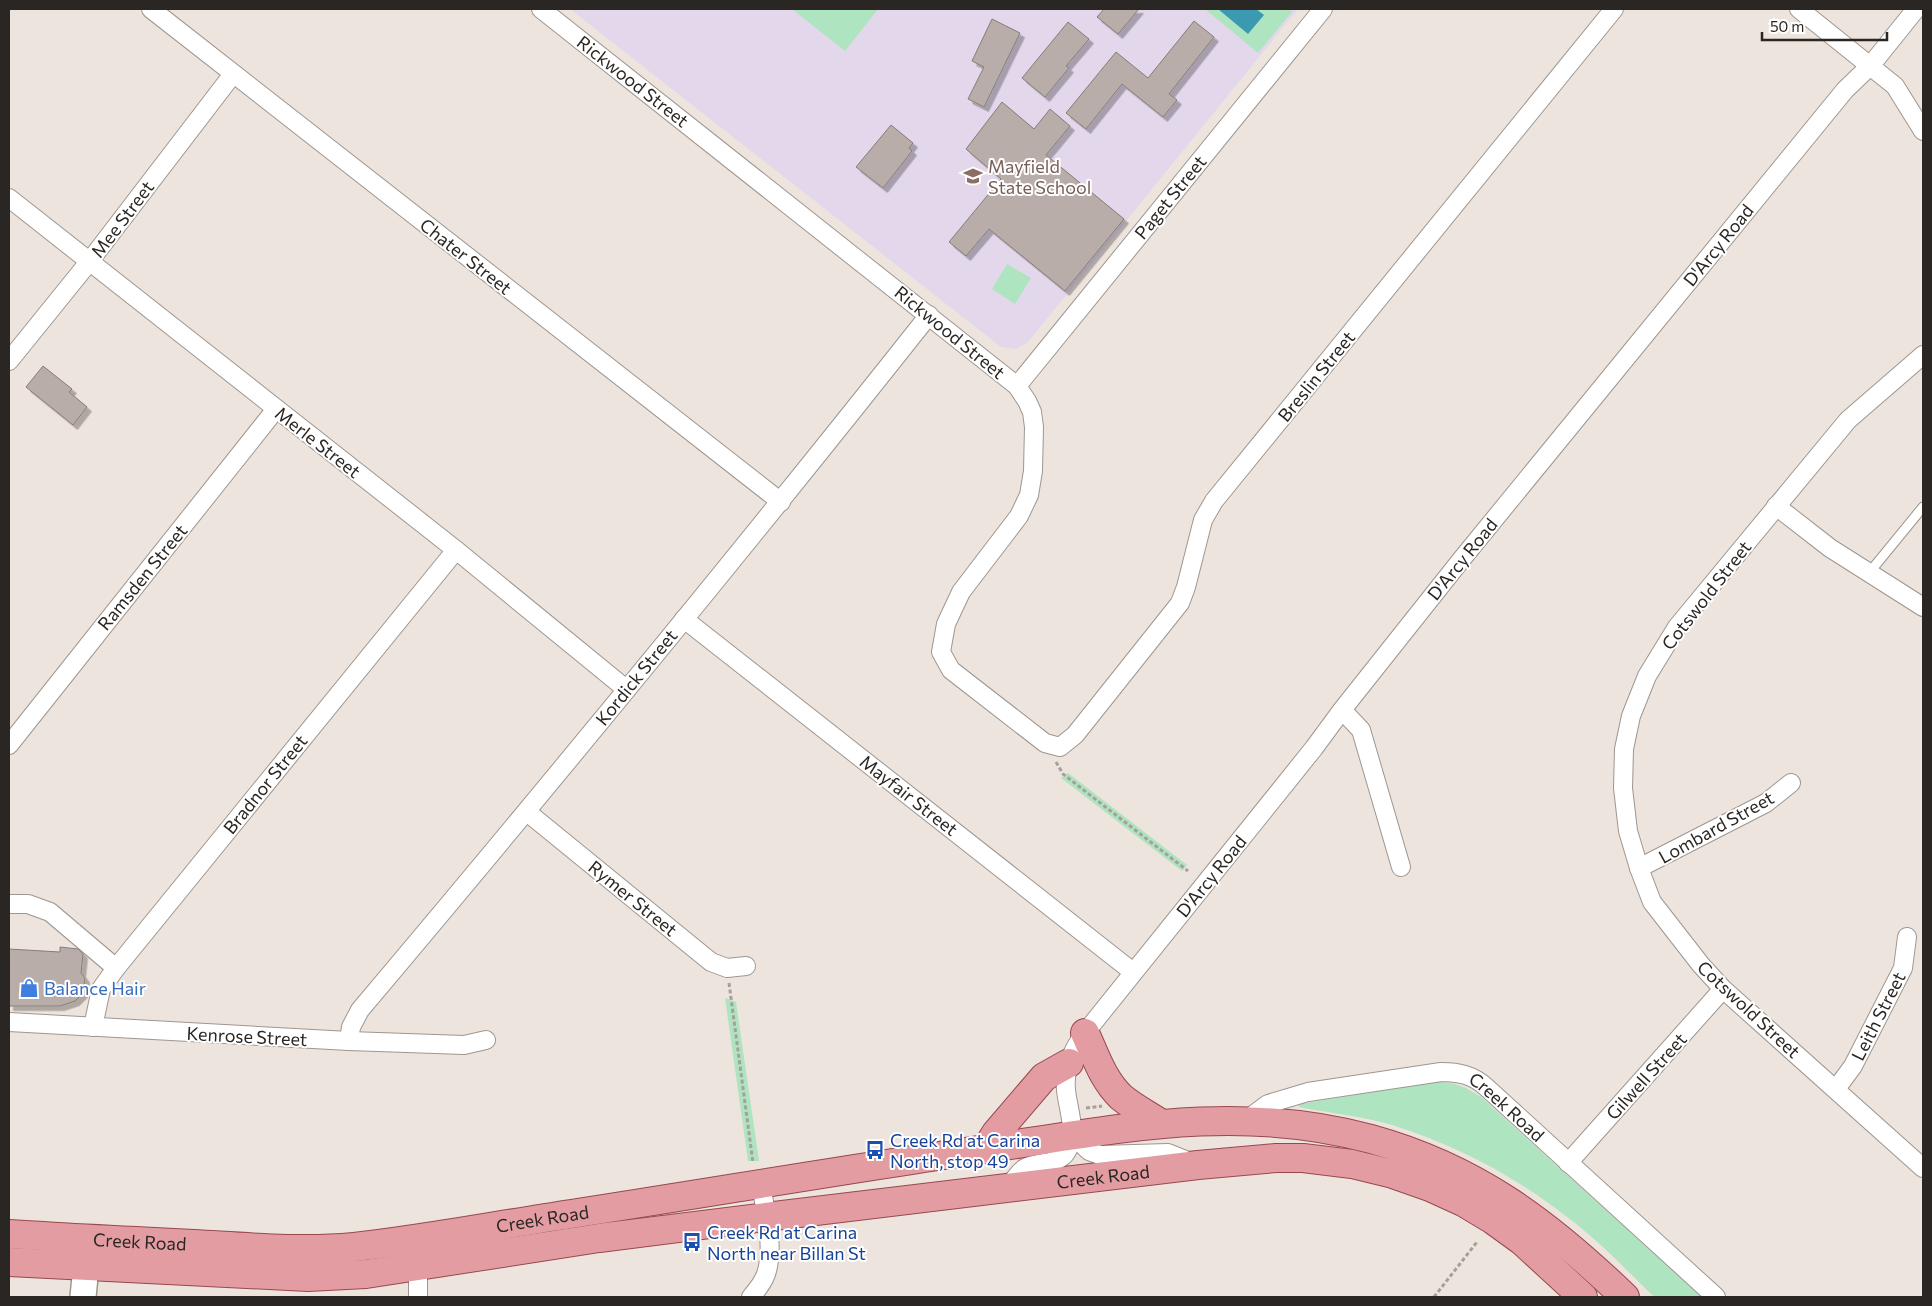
<svg xmlns="http://www.w3.org/2000/svg" width="1932" height="1306" viewBox="0 0 1932 1306" font-family="Commissioner,sans-serif">
  <style>
    .education { fill: #e3d7eb }
    .green { fill: #aee4c0 }
    .water { fill: #3b9ab2 }
    .building { fill: #b8ada9; stroke: #867c78; filter: url(#shadow) }
    .lines { fill: none; stroke-linecap: round; stroke-linejoin: round }
    .lane-casing { stroke: #9e9690; stroke-width: 11 }
    .street-casing { stroke: #9e9690; stroke-width: 20 }
    .secondary-casing { stroke: #9e9690; stroke-width: 28 }
    .primary-casing { stroke: #97484f; stroke-width: 30 }
    .path { stroke: #a6a09a; stroke-width: 3; stroke-dasharray: 4 2.5; stroke-linecap: butt }
    .lane { stroke: #fff; stroke-width: 9 }
    .street { stroke: #fff; stroke-width: 18 }
    .secondary { stroke: #fff; stroke-width: 25 }
    .primary { stroke: #e49ca3; stroke-width: 28 }
    .labels { text-anchor: middle; dominant-baseline: central; stroke-width: 4; stroke-linejoin: round; paint-order: stroke }
    .street-label { font-size: 18px; fill: #292623; stroke: #fff }
    .education-label { font-size: 18px; fill: #785e54; stroke: #fff; text-anchor: start }
    .shop-label { font-size: 18px; fill: #366cbe; stroke: #fff; text-anchor: start }
    .transit-label { font-size: 18px; fill: #164399; stroke: #fff; text-anchor: start }
  </style>
  <defs>
    <filter id="shadow"><feDropShadow dx="4.5" dy="4.5" stdDeviation="0" flood-color="#0004"/></filter>
  </defs>
  <rect width="100%" height="100%" fill="#ede4dd"/>
  <path class="education" d="M570,9H1298L1028,342L1016,349L1001,347Z"/>
  <g class="green">
    <path d="M792,9H878L845,51Z"/>
    <path d="M1205,9H1289L1292,12L1258,53Z"/>
    <path d="M1007,264L1031,278L1015,304L992,289Z"/>
    <path d="M1068,773L1187,865L1182,871L1061,778Z"/>
    <path d="M725,998L736,1002L759,1161H748Z"/>
    <path d="M1437,1082C1455,1082 1466,1087 1481,1097L1702,1297H1657L1652,1295C1636,1279 1620,1263 1603,1247C1543,1192 1470,1149 1392,1125C1362,1116 1329,1113 1299,1107V1104Z"/>
  </g>
  <path class="water" d="M1218,9H1256L1264,15L1248,34Z"/>
  <g class="building">
    <path d="M1104,9H1139L1118,34L1097,17Z"/>
    <path d="M992,19L1020,33L984,107L968,99L984,67L972,61Z"/>
    <path d="M1194,21L1214,37L1169,94L1177,100L1163,117L1122,84L1086,129L1066,113L1116,52L1148,78Z"/>
    <path d="M1068,22L1089,39L1066,66L1069,68L1045,97L1022,78Z"/>
    <path d="M1002,102L1034,129L1050,109L1070,126L1046,155L1124,219L1065,291L989,229L966,256L949,242L1001,179L966,149Z"/>
    <path d="M891,125L913,143L909,148L912,151L883,188L856,167Z"/>
    <path d="M43,366L72,389L69,392L87,407L73,425L26,387Z"/>
    <path d="M60,947L78,949L83,954L81,973L85,978L83,993L75,1001L60,1006H9V949L60,952Z"/>
  </g>
  <g class="lines">
    <g class="lane-casing">
      <path id="lane" d="M1869,573L1923,507"/>
    </g>
    <g class="street-casing">
      <g id="street">
        <path d="M151,9L781,502"/>
        <path d="M541,9L1017,386L1027,401L1032,412L1034,427L1033,471L1029,495L1019,516L961,592L946,624L941,652L951,670L1045,743L1060,747L1075,735L1180,603L1186,587L1203,520L1214,501L1614,9"/>
        <path d="M1799,9L1895,86L1923,131"/>
        <path d="M9,198L456,550L626,689"/>
        <path d="M1923,355L1848,420L1677,627L1647,676L1631,716L1624,749L1623,788L1628,831L1639,868L1652,902L1701,965L1723,989L1923,1168"/>
        <path d="M9,361L89,262L233,74"/>
        <path d="M1017,386L1323,9"/>
        <path d="M1776,506L1830,548L1923,607"/>
        <path d="M684,619L1133,972"/>
        <path d="M1342,710L1361,730L1401,867"/>
        <path d="M9,745L276,409"/>
        <path d="M527,812L711,962L727,968L746,966"/>
        <path d="M1639,868L1766,803L1791,783"/>
        <path d="M9,904H28L50,912L116,968"/>
        <path d="M9,1022L349,1041L464,1045L486,1040"/>
        <path d="M93,1027L101,989L116,968L456,550"/>
        <path d="M349,1041L351,1027L360,1010C553,781 743,550 929,315"/>
        <path d="M1836,1089L1853,1066L1903,968L1907,937"/>
        <path id="s1" d="M1245,1121L1268,1104L1308,1092L1441,1072C1459,1072 1473,1075 1486,1087L1716,1297"/>
        <path d="M1073,1136L1089,1151L1100,1155L1168,1153L1193,1163"/>
        <path d="M1568,1163L1723,989"/>
        <path d="M1007,1189C1012,1183 1018,1172 1025,1168C1037,1161 1059,1166 1067,1151C1078,1133 1068,1110 1066,1090C1064,1069 1073,1049 1085,1033L1314,748L1342,710L1461,560L1845,90L1871,65L1916,9"/>
        <path d="M418,1297V1255"/>
        <path d="M751,1297C757,1290 763,1283 766,1274C775,1247 765,1211 761,1184"/>
      </g>
    </g>
    <g class="secondary-casing">
      <path id="secondary" d="M83,1297L88,1246"/>
    </g>
    <g class="primary-casing">
      <g id="primary">
        <path d="M1085,1033C1095,1055 1103,1080 1121,1097C1133,1107 1148,1115 1160,1123"/>
        <path d="M986,1149L996,1133L1044,1077L1069,1063"/>
        <path id="s2" d="M9,1234C70,1238 132,1241 194,1244C247,1247 301,1252 354,1247C426,1239 498,1225 571,1214C707,1193 842,1170 978,1150C1114,1130 1234,1102 1371,1139C1476,1168 1548,1223 1625,1297"/>
        <path id="s3" d="M9,1262L308,1277L366,1274L599,1238L766,1217L1198,1165L1276,1158H1303L1352,1164L1393,1174L1430,1187L1463,1202L1493,1220L1522,1241L1583,1297"/>
      </g>
    </g>
    <g class="path">
      <path d="M1056,762L1063,774L1188,871"/>
      <path d="M729,983L753,1163"/>
      <path d="M1086,1108L1102,1106"/>
      <path d="M1434,1297L1477,1242"/>
    </g>
    <use href="#lane" class="lane"/>
    <use href="#street" class="street"/>
    <use href="#secondary" class="secondary"/>
    <use href="#primary" class="primary"/>
  </g>
  <defs>
    <g id="school-bare" transform="scale(1.5)"><path d="M0-5L7-2L0 1L-7-2ZM-4 1L0 2.5L4 1V4Q0 6-4 4Z" fill="#8d6e63" stroke="#fff" stroke-width="2.5" paint-order="stroke"/></g>
    <g id="shop-bare" transform="scale(1.5)"><path d="M-5-2.5h2.3a2.7 3.5 0 0 1 5.4 0H5L5.5 6h-11ZM-1.5-2.5h3a1.5 2.3 0 0 0-3 0Z" fill="#3f7fe0" stroke="#fff" stroke-width="2.5" paint-order="stroke"/></g>
    <g id="bus-bare" transform="scale(1.5)"><path d="M-5-6H5V4H4V6H2V4H-2V6H-4V4H-5ZM-3.5-4V0h7V-4ZM-3.5 1.2v1.5H-2V1.2ZM2 1.2v1.5H3.5V1.2Z" fill="#1a4fb4" stroke="#fff" stroke-width="2.5" paint-order="stroke"/></g>
  </defs>
  <g fill-rule="evenodd">
    <use href="#school-bare" x="973" y="176"/>
    <use href="#shop-bare" x="29" y="988"/>
    <use href="#bus-bare" x="875" y="1150"/>
    <use href="#bus-bare" x="692" y="1242"/>
  </g>
  <g class="labels">
    <g class="street-label">
      <text transform="translate(633 81) rotate(38)">Rickwood Street</text>
      <text transform="translate(1170 197) rotate(-51)">Paget Street</text>
      <text transform="translate(122 219) rotate(-53)">Mee Street</text>
      <text transform="translate(1718 245) rotate(-51)">D'Arcy Road</text>
      <text transform="translate(466 256) rotate(38)">Chater Street</text>
      <text transform="translate(950 332) rotate(39)">Rickwood Street</text>
      <text transform="translate(1316 376) rotate(-51)">Breslin Street</text>
      <text transform="translate(318 442) rotate(38)">Merle Street</text>
      <text transform="translate(1462 559) rotate(-51)">D'Arcy Road</text>
      <text transform="translate(142 577) rotate(-51)">Ramsden Street</text>
      <text transform="translate(1706 595) rotate(-52)">Cotswold Street</text>
      <text transform="translate(636 677) rotate(-51)">Kordick Street</text>
      <text transform="translate(265 784) rotate(-51)">Bradnor Street</text>
      <text transform="translate(909 795) rotate(38)">Mayfair Street</text>
      <text transform="translate(1716 827) rotate(-29)">Lombard Street</text>
      <text transform="translate(1211 876) rotate(-51)">D'Arcy Road</text>
      <text transform="translate(633 898) rotate(39)">Rymer Street</text>
      <text transform="translate(1749 1009) rotate(43)">Cotswold Street</text>
      <text transform="translate(1878 1016) rotate(-63)">Leith Street</text>
      <text transform="translate(247 1036) rotate(3)">Kenrose Street</text>
      <text transform="translate(1646 1076) rotate(-48)">Gilwell Street</text>
      <text stroke="none"><textPath href="#s1" startOffset="282">Creek Road</textPath></text>
      <text stroke="none"><textPath href="#s3" startOffset="1101">Creek Road</textPath></text>
      <text stroke="none"><textPath href="#s2" startOffset="536">Creek Road</textPath></text>
      <text stroke="none"><textPath href="#s2" startOffset="131">Creek Road</textPath></text>
    </g>
    <g class="education-label">
      <text x="988" y="166">Mayfield<tspan x="988" dy="21">State School</tspan></text>
    </g>
    <g class="shop-label">
      <text x="44" y="988">Balance Hair</text>
    </g>
    <g class="transit-label">
      <text x="890" y="1140">Creek Rd at Carina<tspan x="890" dy="21">North, stop 49</tspan></text>
      <text x="707" y="1232">Creek Rd at Carina<tspan x="707" dy="21">North near Billan St</tspan></text>
    </g>
  </g>
  <rect width="1932" height="1306" fill="none" stroke="#292623" stroke-width="20"/>
  <path d="M1762 32v8h125v-8" fill="none" stroke="#292623" stroke-width="2.5"/>
  <text x="1770" y="32" font-size="15" fill="#292623" stroke="#ffffff" stroke-width="4" paint-order="stroke">50 m</text>
</svg>
